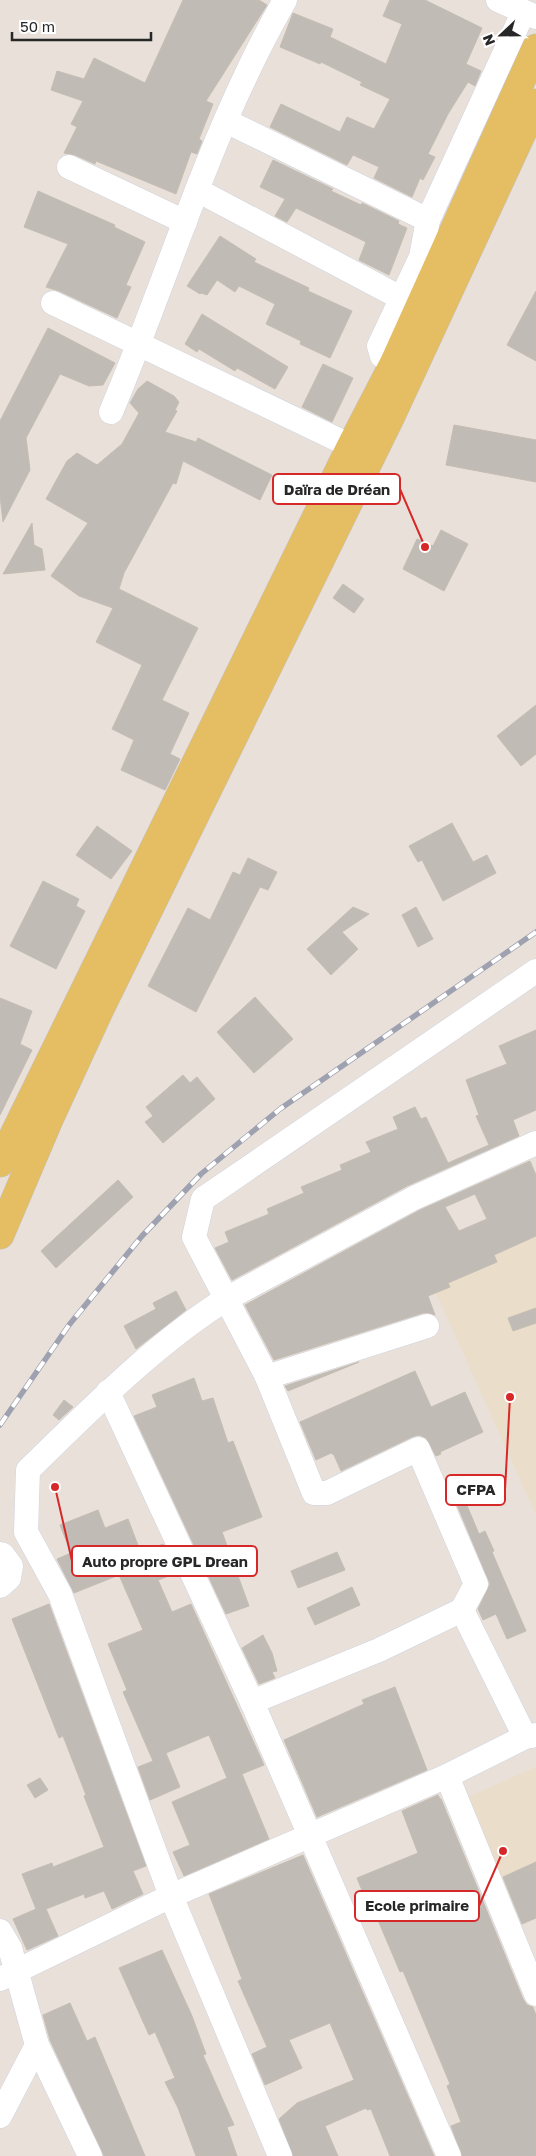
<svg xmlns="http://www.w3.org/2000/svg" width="536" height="2156" viewBox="0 0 536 2156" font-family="'Golos Text',sans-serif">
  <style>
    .education { fill: #eaddc9 }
    .building { fill: #c1bbb6; stroke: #c4bdb3; fill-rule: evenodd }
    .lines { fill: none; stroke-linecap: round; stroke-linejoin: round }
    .minor-casing { stroke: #cfd3df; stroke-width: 25 }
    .major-casing { stroke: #c3c3c3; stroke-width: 29 }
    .minor { stroke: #fff; stroke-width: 24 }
    .major { stroke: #e5bd62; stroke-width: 28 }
    .rail-casing { stroke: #9da1b0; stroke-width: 5.5 }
    .rail { stroke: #fff; stroke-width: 4; stroke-dasharray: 11; stroke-linecap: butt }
    .leader { fill: none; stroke: #d62828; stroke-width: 2 }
    .callout-dot { fill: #d62828; stroke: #fff; stroke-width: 2 }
    .callout { fill: #fff; stroke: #d62828; stroke-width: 2 }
    .callout-label { font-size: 15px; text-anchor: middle; font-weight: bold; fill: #272727 }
  </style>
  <rect width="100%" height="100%" fill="#e9e1d9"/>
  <g class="education">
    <path d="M536,1229V1515L430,1280Z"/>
    <path d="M536,1767V1898L498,1915L450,1805Z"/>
  </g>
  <g class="building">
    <path d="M183,0H259L267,5L206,101L213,104L199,139L202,141L197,154L191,152L176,194L96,161L95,164L75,155L64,153L77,127L71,124L83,101L51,90L57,71L84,79L94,58L145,83Z"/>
    <path d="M390,0H425L482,28L466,64L481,71L475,86L468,82L448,114L428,154L435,157L423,180L420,178L412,197L374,178L379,167L353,155L347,165L270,127L281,104L340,132L347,117L374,129L390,99L360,85L362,82L321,62L320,64L280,47L293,13L333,29L330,37L386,64L402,24L383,16Z"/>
    <path d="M273,160L333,189L331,191L361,205L362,203L399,221L398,224L407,228L389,275L359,260L366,242L296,208L287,222L275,216L285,199L260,187Z"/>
    <path d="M38,191L115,225L114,227L145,242L126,285L131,287L117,318L59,291L46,287L68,244L24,227Z"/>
    <path d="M220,236L256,259L254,262L309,288L308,291L352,311L330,358L300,344L301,341L266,324L275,304L239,286L235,292L217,280L207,295L201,293L200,294L187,286Z"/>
    <path d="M536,291V361L507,345Z"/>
    <path d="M202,314L288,367L275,389L237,368L235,371L199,349L197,352L185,344Z"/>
    <path d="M48,328L115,363L103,385L89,386L60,374L26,438L30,470L3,522L0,496V421Z"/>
    <path d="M323,364L353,378L332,422L302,407Z"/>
    <path d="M147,381L174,396L179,402L175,410L177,411L165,432L196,442L198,438L272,475L260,500L183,461L176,484L173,483L124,573L119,589L198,628L162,700L189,713L170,754L180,759L165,790L121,770L134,740L112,729L142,665L96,642L113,608L79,596L51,576L88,523L46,499L67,461L77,453L97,465L122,444L139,413L130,403L138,389Z"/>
    <path d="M454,425L536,440V482L446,465Z"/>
    <path d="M32,523L34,545L42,549L45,570L3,574Z"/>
    <path d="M441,530L468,544L444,591L403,569L417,539L433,546Z"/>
    <path d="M343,584L364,599L354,613L333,598Z"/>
    <path d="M536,705V754L521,766L497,736Z"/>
    <path d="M452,823L473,862L487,855L496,873L443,901L422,860L418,862L409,846Z"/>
    <path d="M97,826L132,851L111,879L76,855Z"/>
    <path d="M248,858L277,872L268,890L260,887L196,1012L148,986L188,908L210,920L233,872L240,875Z"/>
    <path d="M43,881L79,899L76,906L85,911L56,969L10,946Z"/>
    <path d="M353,907L369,914L342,932L358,949L331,975L307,949Z"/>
    <path d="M416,907L433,939L418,947L402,915Z"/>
    <path d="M255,997L293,1039L254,1073L217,1032Z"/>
    <path d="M0,998L32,1011L20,1044L32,1050L0,1115Z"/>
    <path d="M536,1030V1110L513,1120L519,1136L407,1186L232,1280L215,1248L229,1242L225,1232L269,1214L267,1209L304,1193L301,1187L342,1170L340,1165L371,1152L366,1142L398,1129L393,1117L415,1107L421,1119L426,1117L448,1163L489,1145L476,1116L479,1115L466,1080L507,1064L499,1046Z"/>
    <path d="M183,1075L190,1083L197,1077L215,1099L163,1143L145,1122L153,1116L146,1107Z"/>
    <path d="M530,1161L536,1175V1236L494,1255L497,1262L448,1283L450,1287L428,1296L435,1315L429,1313H423L274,1360L245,1305L420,1210ZM475,1194L487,1219L459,1231L445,1207Z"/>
    <path d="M118,1180L133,1197L56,1268L41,1251Z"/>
    <path d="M176,1291L186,1310L136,1349L124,1326L156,1309L153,1303Z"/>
    <path d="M536,1308V1323L513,1331L508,1318Z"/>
    <path d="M359,1362L288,1391L285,1386Z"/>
    <path d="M415,1371L431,1407L465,1392L483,1432L440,1452L441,1454L436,1456L426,1438L419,1435L412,1437L341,1471L334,1455L331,1453L316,1460L300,1422Z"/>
    <path d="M194,1378L202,1401L213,1398L228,1443L233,1441L262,1517L222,1532L249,1606L226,1614L134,1416L157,1407L152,1395Z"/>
    <path d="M64,1400L73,1407L59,1420L53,1415Z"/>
    <path d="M463,1496L479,1534L485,1531L494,1551L492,1552L526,1631L507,1639L496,1614L483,1620L478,1609L490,1584L455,1500Z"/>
    <path d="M98,1510L105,1528L128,1519L141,1553L163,1544L177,1573L158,1580L172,1612L191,1604L264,1765L242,1774L269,1839L184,1876L173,1852L190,1845L172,1802L227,1778L209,1735L166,1753L180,1787L150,1800L138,1767L153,1761L123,1692L127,1690L108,1644L143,1630L119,1575L74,1593L57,1559L71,1553L60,1525Z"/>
    <path d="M337,1552L345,1570L298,1588L291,1571Z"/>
    <path d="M352,1587L360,1605L315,1625L307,1608Z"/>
    <path d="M49,1604L146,1866L133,1871L143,1894L112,1909L104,1891L85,1898L84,1894L46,1909L58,1936L27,1950L13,1919L36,1909L22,1874L52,1863L53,1867L104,1847L84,1796L86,1795L63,1736L59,1738L12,1619Z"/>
    <path d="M263,1635L272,1653L277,1671L272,1672L275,1678L259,1684L242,1648Z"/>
    <path d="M395,1687L427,1770L317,1817L284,1740L364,1704L362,1700Z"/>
    <path d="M40,1778L48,1790L35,1798L27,1785Z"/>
    <path d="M438,1795L440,1799H441L523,1999L527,2005L533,2007L536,2015V2156H462L451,2126L461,2122L447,2086L450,2084L403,1971L400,1972L372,1906L369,1908L357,1878L418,1853L402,1811Z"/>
    <path d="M303,1855L352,1968L434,2156H390L371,2109L367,2110L366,2108L325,2126L338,2156H293L279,2119L297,2103L354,2080L330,2023L289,2040L302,2068L265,2085L252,2054L267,2047L238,1981L242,1979L209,1894Z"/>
    <path d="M536,1862V1918L522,1924L503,1877Z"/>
    <path d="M162,1950L192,2016L206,2054L203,2055L234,2125L227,2127L237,2156H196L178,2108L165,2082L175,2078L155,2032L149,2035L119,1968Z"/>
    <path d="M70,2003L87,2041L95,2037L145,2156H104L50,2040L43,2015Z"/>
  </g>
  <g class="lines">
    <g class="minor-casing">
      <g id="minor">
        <path d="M498,0L536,17"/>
        <path d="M226,121L428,220"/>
        <path d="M69,167L185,222"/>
        <path d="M197,190L401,298"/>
        <path d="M53,303L351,446"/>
        <path d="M394,363L382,356L379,346L421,257L428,220L523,13"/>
        <path d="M111,412C159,299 195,181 248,71C259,47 272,23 285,0"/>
        <path d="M267,1377L427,1326"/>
        <path d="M108,1392L252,1702L449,2156"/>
        <path d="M0,1554L3,1555L11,1566L9,1578L0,1586"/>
        <path d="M462,1610L476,1584L418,1449L327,1493H314L267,1377L194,1237L203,1199L536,971"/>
        <path d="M252,1702L379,1650L462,1610L525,1737"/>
        <path d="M447,1776L536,1994"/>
        <path d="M0,1931L10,1948L37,2045L90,2156"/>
        <path d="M0,1979L171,1896L447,1776L525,1737L536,1735"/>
        <path d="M0,2116L37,2045"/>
        <path d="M280,2156L171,1896L60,1594L26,1532L28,1470C91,1409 152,1346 226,1299L414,1198L536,1143"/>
      </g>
    </g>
    <g class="major-casing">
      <g id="major">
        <path d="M0,1163L351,446L394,363L536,48"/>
        <path d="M0,1235L48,1122L100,1009L392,414L536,103"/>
      </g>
    </g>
    <use href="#minor" class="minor"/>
    <use href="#major" class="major"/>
    <g class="rail-casing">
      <path id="rail" d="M0,1425L69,1325L142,1236L201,1174L280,1109L536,932"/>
    </g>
    <use href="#rail" class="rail"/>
  </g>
  <path class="leader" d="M425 547L400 489M510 1397L505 1490M55 1487L72 1561M503 1851L479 1906"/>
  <g class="callout-dot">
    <circle cx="425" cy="547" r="5"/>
    <circle cx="510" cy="1397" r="5"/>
    <circle cx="55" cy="1487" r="5"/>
    <circle cx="503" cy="1851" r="5"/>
  </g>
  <g class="callout">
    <rect x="273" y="474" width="127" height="30" rx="5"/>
    <rect x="446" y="1475" width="59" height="30" rx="5"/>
    <rect x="72" y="1546" width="185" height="30" rx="5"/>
    <rect x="355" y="1891" width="124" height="30" rx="5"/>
  </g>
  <g class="callout-label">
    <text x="337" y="495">Daïra de Dréan</text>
    <text x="476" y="1495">CFPA</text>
    <text x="165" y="1567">Auto propre GPL Drean</text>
    <text x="417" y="1911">Ecole primaire</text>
  </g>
  <g transform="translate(501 35) rotate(248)" stroke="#ffffff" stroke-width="4" paint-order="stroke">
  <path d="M0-4L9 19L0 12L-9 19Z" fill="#272727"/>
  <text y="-8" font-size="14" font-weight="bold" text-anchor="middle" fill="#272727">N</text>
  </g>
  <path d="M12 32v8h139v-8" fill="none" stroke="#272727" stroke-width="2.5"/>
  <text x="20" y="32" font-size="15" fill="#272727" stroke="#ffffff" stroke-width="4" paint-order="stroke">50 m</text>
</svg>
